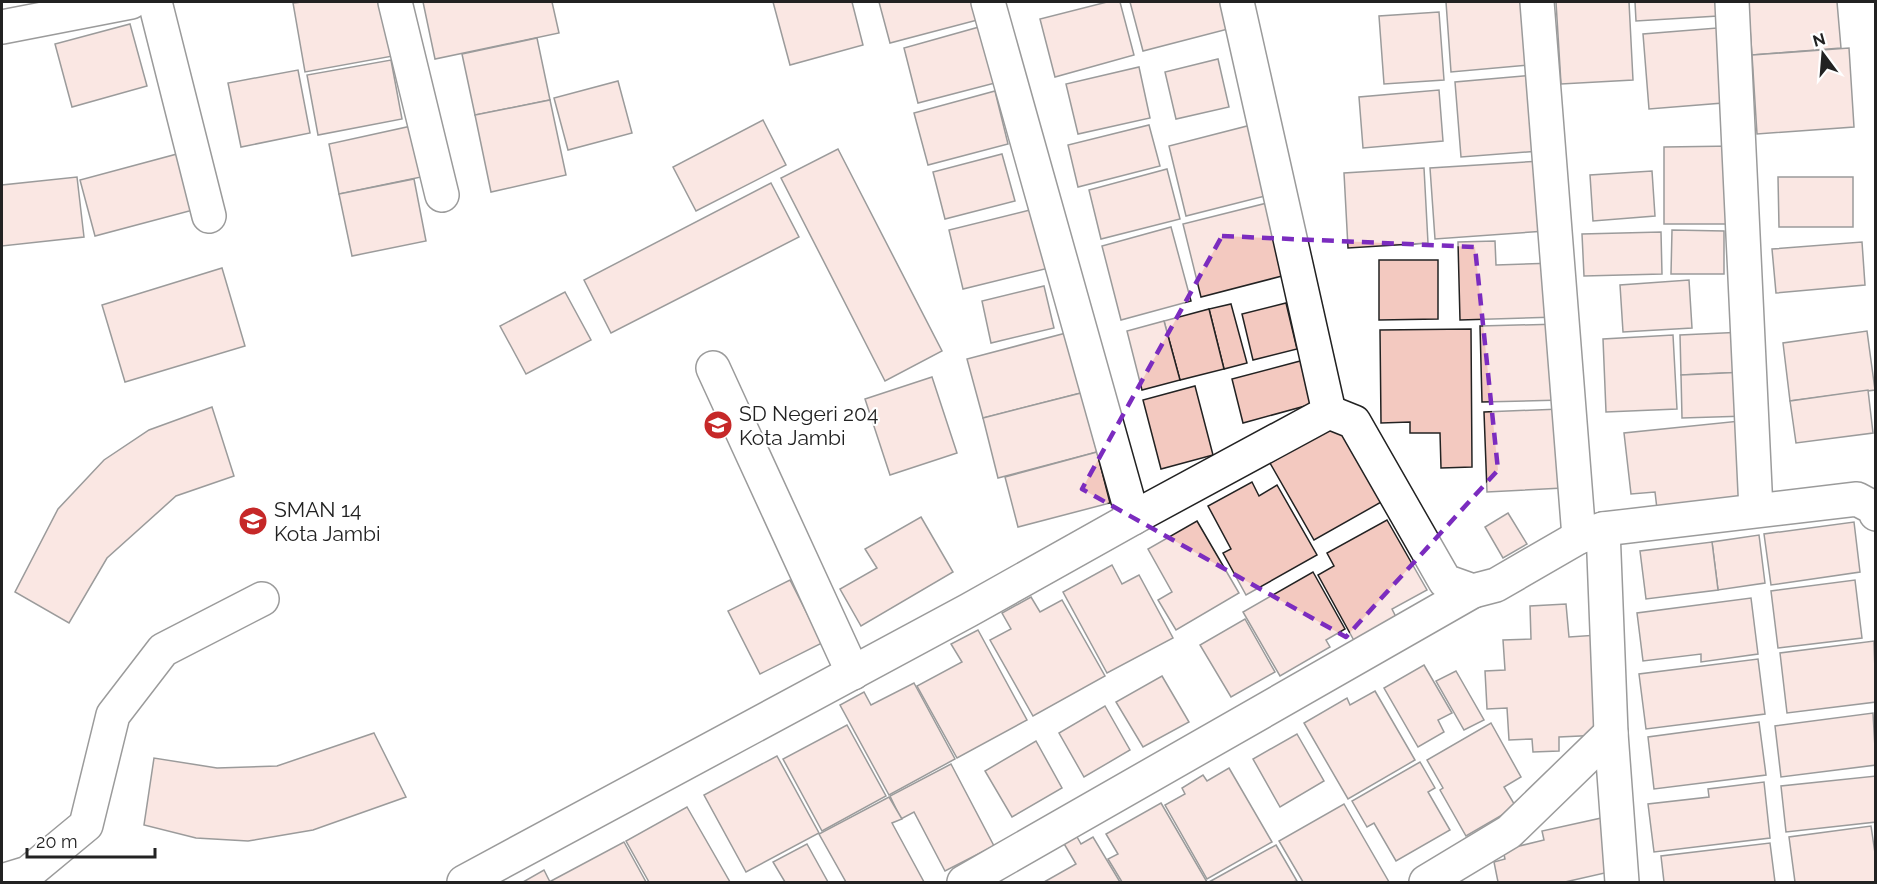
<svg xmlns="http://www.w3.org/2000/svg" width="1877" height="884" viewBox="0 0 1877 884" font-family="Raleway,sans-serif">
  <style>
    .building { fill: #f3c9c0; stroke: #222; stroke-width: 1.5 }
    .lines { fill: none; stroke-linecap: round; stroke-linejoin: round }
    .minor-casing { stroke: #222; stroke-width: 36 }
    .minor { stroke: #fff; stroke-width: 33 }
    .marked { fill: none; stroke: #7b2cbf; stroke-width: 4.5; stroke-dasharray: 12 8; stroke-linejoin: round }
    .labels { text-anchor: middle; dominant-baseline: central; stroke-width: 4.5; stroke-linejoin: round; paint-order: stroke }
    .poi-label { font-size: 21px; fill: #222; stroke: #fff; text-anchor: start }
  </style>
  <rect width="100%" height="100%" fill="#fff"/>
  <g class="building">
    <path d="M302,2H383L393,56L305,72L293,3Z"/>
    <path d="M423,2H552L559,33L435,59Z"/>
    <path d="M773,2H852L863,45L790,65Z"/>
    <path d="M879,2H980L985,18L890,43Z"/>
    <path d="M1107,2H1120L1134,55L1055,77L1040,19Z"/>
    <path d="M1130,2H1220L1228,29L1143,51Z"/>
    <path d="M1446,2H1534L1540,64L1451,72Z"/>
    <path d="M1556,2H1629L1633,80L1561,84Z"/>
    <path d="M1635,2H1718V16L1636,21Z"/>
    <path d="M1748,2H1837L1841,48L1752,55Z"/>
    <path d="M1439,12L1444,80L1384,84L1379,16Z"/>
    <path d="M130,24L147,86L72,107L55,44Z"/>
    <path d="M979,27L995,83L918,103L904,48Z"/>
    <path d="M1717,28L1723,103L1649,109L1643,34Z"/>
    <path d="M537,38L550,100L475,115L462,54Z"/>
    <path d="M1849,48L1854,127L1757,134L1752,55Z"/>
    <path d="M1218,59L1229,107L1176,119L1165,72Z"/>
    <path d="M391,60L402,119L318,135L307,75Z"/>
    <path d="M1139,67L1150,118L1078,134L1066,84Z"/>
    <path d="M298,70L310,133L241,147L228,83Z"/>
    <path d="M1533,75L1539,151L1461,157L1455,82Z"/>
    <path d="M618,81L632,133L568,150L554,98Z"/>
    <path d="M1439,90L1443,141L1363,148L1359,97Z"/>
    <path d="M995,91L1008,144L928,165L914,113Z"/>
    <path d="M550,100L566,175L491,192L475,115Z"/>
    <path d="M763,120L786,165L696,211L673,167Z"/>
    <path d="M416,125L426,176L339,194L329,144Z"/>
    <path d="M1149,125L1160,166L1078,187L1068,145Z"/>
    <path d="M1251,125L1269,195L1186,216L1169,146Z"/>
    <path d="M1734,146L1735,224H1664V147Z"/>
    <path d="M838,149L942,351L885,381L781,178Z"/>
    <path d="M177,154L193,210L95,236L80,180Z"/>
    <path d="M1002,154L1015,201L945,219L933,172Z"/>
    <path d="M1541,161L1546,231L1435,239L1430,168Z"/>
    <path d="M1424,168L1428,243L1348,248L1344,173Z"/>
    <path d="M1167,169L1180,219L1101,239L1089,190Z"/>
    <path d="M1652,171L1655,216L1593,221L1590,175Z"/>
    <path d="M77,177L84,237L2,246V185Z"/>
    <path d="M1778,177H1853V227H1779Z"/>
    <path d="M414,179L426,241L352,256L339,194Z"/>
    <path d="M771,183L799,237L611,333L584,280Z"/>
    <path d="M1267,203L1286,275L1201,297L1183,224Z"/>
    <path d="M1042,207L1057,266L963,289L949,230Z"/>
    <path d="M1171,227L1191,301L1121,320L1102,246Z"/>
    <path d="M1672,230L1724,231V274H1671Z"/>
    <path d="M1661,232L1662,274L1584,276L1582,234Z"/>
    <path d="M1495,241L1496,265L1555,263L1557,317L1460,320L1458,242Z"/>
    <path d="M1862,242L1865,285L1776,293L1772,249Z"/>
    <path d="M1379,260H1438V319L1379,320Z"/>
    <path d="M222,268L245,346L125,382L102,305Z"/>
    <path d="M1689,280L1692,328L1623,332L1620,285Z"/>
    <path d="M1044,286L1054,328L991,343L982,301Z"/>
    <path d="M565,292L591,340L526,374L500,326Z"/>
    <path d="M1286,303L1297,349L1253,360L1242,314Z"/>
    <path d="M1231,304L1247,363L1224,369L1209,309Z"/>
    <path d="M1209,309L1224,369L1180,380L1164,321Z"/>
    <path d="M1164,321L1180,380L1142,390L1127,331Z"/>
    <path d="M1560,324L1562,400L1482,402L1480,326Z"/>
    <path d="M1471,329L1472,467L1441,468L1440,433H1410V422L1381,423L1380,330Z"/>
    <path d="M1867,331L1875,390L1790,401L1783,343Z"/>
    <path d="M1744,332L1746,372L1681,375L1680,335Z"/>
    <path d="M1066,333L1081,393L983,418L967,359Z"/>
    <path d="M1673,335L1677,409L1606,412L1603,339Z"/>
    <path d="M1304,360L1316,403L1243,423L1232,379Z"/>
    <path d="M1746,372L1747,416L1682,418L1681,375Z"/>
    <path d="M932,377L957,453L890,475L865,399Z"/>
    <path d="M1195,386L1213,455L1161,469L1143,400Z"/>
    <path d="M1868,390L1873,433L1796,443L1790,401Z"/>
    <path d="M1081,393L1097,452L998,478L983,418Z"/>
    <path d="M212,407L234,476L176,496L107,558L69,623L15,592L58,509L104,460L149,430Z"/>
    <path d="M1560,409L1563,488L1487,492L1484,412Z"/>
    <path d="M1740,421L1748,499L1657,509L1655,492L1631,494L1624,433Z"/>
    <path d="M1338,423L1383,501L1314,540L1270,463Z"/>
    <path d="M1097,452L1110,503L1018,527L1005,477Z"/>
    <path d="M1252,482L1259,496L1277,485L1317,555L1246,595L1223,553L1231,549L1208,506Z"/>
    <path d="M1508,513L1527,544L1503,558L1485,527Z"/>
    <path d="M921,517L953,572L861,626L840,589L877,568L865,549Z"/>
    <path d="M1387,520L1427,590L1392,609L1399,623L1357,646L1318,575L1334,566L1327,553Z"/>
    <path d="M1197,521L1239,593L1176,630L1158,600L1172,592L1148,549Z"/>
    <path d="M1854,522L1860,572L1771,585L1764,534Z"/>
    <path d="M1759,535L1765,583L1718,590L1712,542Z"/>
    <path d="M1712,542L1718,590L1646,599L1640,551Z"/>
    <path d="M1112,565L1122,584L1139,575L1173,638L1107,673L1063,592Z"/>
    <path d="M1313,572L1345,629L1326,640L1330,647L1280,676L1243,612Z"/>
    <path d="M790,580L822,643L760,674L728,611Z"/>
    <path d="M1855,580L1862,638L1778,648L1771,591Z"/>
    <path d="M1031,597L1040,612L1062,600L1105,676L1033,716L990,640L1011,629L1002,613Z"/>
    <path d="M1751,598L1758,654L1701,662V654L1643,661L1637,613Z"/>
    <path d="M1566,604L1569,637L1598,635L1602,735L1559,737V751L1533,752L1532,739L1509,740L1507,708L1487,709L1485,671L1505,670L1503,640L1531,639L1530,606Z"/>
    <path d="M1245,619L1275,672L1231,697L1200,645Z"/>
    <path d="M978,630L1027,720L957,758L917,686L962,662L951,644Z"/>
    <path d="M1874,641L1876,702L1787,713L1780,653Z"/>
    <path d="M1758,659L1765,714L1646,729L1639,674Z"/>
    <path d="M1424,665L1452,713L1438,720L1444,732L1418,747L1384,688Z"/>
    <path d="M1456,671L1484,720L1464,730L1436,681Z"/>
    <path d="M1162,676L1189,722L1143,747L1116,702Z"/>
    <path d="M914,683L955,759L889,795L840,705L864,692L871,705Z"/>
    <path d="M1375,691L1415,760L1348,799L1304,723L1347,698L1350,705Z"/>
    <path d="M1105,706L1130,750L1084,777L1059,733Z"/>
    <path d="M1873,713L1876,765L1781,777L1775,726Z"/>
    <path d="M1759,722L1766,775L1654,789L1648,737Z"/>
    <path d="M1491,723L1521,777L1504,787L1516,807L1466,836L1440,790L1443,788L1427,760Z"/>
    <path d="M847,725L886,796L822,831L783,759Z"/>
    <path d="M374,733L406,797L313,830L248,841L196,838L144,825L154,758L217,768L277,766Z"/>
    <path d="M1297,734L1324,781L1280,807L1253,759Z"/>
    <path d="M1036,741L1062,788L1012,817L985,771Z"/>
    <path d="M777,756L819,833L746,872L704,795Z"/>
    <path d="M1420,762L1435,788L1428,792L1450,830L1396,861L1374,823L1367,827L1352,801Z"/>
    <path d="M951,764L994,846L945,871L914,812L901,819L890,796Z"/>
    <path d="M1229,768L1272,842L1207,879L1165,805L1185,794L1182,788L1203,775L1207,781Z"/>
    <path d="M1876,776V822L1786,832L1781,786Z"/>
    <path d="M1764,782L1770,838L1654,852L1648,804L1709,797L1708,789Z"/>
    <path d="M889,797L902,819L892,823L924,882H846L819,834Z"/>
    <path d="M1161,803L1207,882H1122L1108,859L1118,854L1106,834Z"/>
    <path d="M1344,804L1389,882H1303L1279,841Z"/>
    <path d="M687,807L730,882H649L626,841Z"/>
    <path d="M1606,817L1618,870L1565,882H1498L1494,862L1505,859L1503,850L1544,840L1542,831Z"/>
    <path d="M1871,826L1876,860V882H1795L1789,837Z"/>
    <path d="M1076,835L1081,844L1093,837L1120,882H1044L1076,864L1063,842Z"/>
    <path d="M624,842L646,882H552L551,881Z"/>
    <path d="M1770,843L1775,882H1664L1661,856Z"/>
    <path d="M807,844L828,882H785L773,862Z"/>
    <path d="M1276,845L1297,881L1293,882H1209Z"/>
    <path d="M544,870L550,882H523Z"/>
  </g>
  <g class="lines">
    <g class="minor-casing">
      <g id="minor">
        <path d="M155,2L209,216"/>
        <path d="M395,2L442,195"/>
        <path d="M988,2L1133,518"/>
        <path d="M1237,2L1329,412"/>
        <path d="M1537,2L1579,537"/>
        <path d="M1732,2L1756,510"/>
        <path d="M2,27L131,2"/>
        <path d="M713,368L853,673"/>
        <path d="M1603,529L1611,733L1622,882"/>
        <path d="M2,881L28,873L86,825L113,715L163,650L262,599"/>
        <path d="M464,882L969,610L1133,518L1329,412L1354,422L1445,581L1473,591L1496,585L1579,537L1603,529L1857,499L1874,508L1876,514"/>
        <path d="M964,882L1473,591"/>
        <path d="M1426,882L1509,832L1611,733"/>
      </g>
    </g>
    <use href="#minor" class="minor"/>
  </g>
  <path d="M0 0H1877V884H0ZM1222,236L1475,247L1498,470L1346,637L1082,489Z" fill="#fff" fill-opacity=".55" fill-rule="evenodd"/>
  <path class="marked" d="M1222,236L1475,247L1498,470L1346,637L1082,489Z"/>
  <defs>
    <g id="school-disc" transform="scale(1.5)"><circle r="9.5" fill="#c62828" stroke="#fff"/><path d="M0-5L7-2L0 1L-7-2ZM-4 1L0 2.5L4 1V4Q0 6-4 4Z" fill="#fff"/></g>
  </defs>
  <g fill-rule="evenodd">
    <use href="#school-disc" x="718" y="425"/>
    <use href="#school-disc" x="253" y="521"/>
  </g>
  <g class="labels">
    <g class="poi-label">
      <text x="739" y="413">SD Negeri 204<tspan x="739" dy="24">Kota Jambi</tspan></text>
      <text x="274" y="509">SMAN 14<tspan x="274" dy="24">Kota Jambi</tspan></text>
    </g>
  </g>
  <rect width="1877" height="884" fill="none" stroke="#222222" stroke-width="6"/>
  <g transform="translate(1823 54) rotate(344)" stroke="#ffffff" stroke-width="4.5" paint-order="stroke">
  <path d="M0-4.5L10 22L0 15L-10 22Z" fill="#222222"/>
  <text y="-9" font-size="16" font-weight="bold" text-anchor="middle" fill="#222222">N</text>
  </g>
  <path d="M27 848v9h128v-9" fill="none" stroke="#222222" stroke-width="3"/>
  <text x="36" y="848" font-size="18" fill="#222222" stroke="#ffffff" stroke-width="4.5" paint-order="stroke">20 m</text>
</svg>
